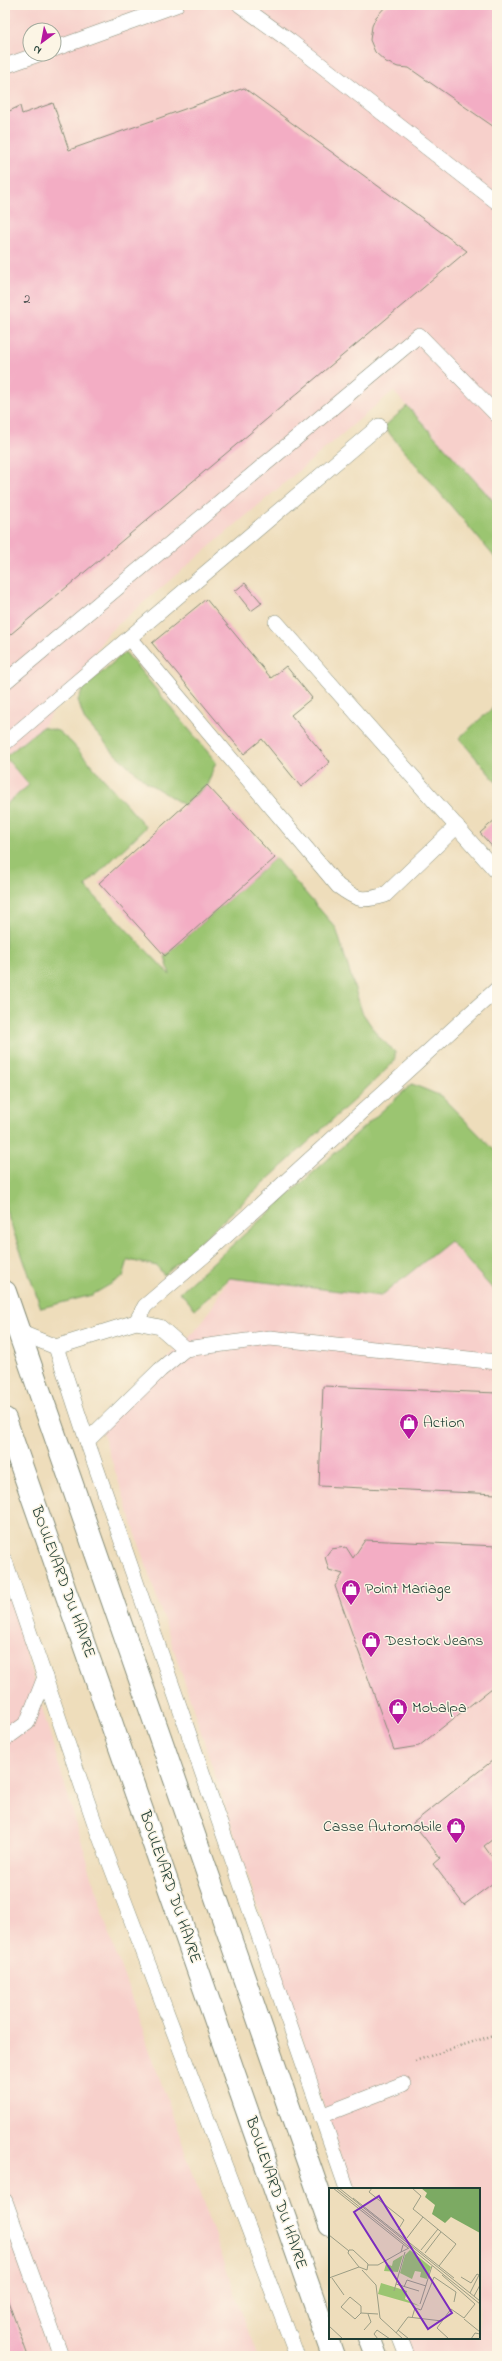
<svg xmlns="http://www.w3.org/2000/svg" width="502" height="2361" viewBox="0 0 502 2361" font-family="'Indie Flower',sans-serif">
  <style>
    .built { fill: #f7d0cb; fill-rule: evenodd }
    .green { fill: #9bc571; stroke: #5d8152 }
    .building { fill: #f3adc4 }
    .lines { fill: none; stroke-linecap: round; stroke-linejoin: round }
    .service-casing { stroke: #868d78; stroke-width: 16 }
    .secondary-casing { stroke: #868d78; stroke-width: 24 }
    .path { stroke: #868d78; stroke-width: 2.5; stroke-dasharray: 1 3; stroke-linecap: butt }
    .service { stroke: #fff; stroke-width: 15 }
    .secondary { stroke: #fff; stroke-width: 22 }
    .labels { text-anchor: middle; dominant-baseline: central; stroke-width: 3; stroke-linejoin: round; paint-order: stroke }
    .number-label { font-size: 14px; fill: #545958 }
    .poi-label { font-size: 16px; fill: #1f3d34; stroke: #fcf5e5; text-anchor: start }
    .street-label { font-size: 16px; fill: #1f3d34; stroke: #fcf5e5 }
    .inset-road { fill: none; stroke: #9b9d85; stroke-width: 1 }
    .view { fill: #7b2cbf; fill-opacity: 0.15; stroke: #7b2cbf; stroke-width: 2 }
    .inset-edge { fill: none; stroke: #1f3d34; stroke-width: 2 }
  </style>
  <rect width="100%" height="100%" fill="#fcf5e5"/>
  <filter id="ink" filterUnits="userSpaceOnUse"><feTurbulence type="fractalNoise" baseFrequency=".025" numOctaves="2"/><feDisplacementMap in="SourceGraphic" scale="8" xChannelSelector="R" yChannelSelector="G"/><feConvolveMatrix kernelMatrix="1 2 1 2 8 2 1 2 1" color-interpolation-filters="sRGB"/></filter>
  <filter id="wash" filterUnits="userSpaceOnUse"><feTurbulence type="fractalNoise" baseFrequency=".012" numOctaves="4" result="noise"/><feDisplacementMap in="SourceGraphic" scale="16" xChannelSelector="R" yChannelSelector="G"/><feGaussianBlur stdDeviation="0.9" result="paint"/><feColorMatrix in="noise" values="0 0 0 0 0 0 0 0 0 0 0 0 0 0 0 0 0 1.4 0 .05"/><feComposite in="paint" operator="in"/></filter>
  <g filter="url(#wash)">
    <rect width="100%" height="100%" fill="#edb"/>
    <g class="built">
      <path d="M5,5H497V505L393,391L109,632L42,727L5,757ZM30,30H54V54H30Z"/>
      <path d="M5,759L29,785L5,805Z"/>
      <path d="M450,1241L497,1294V2356H405L400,2338H479V2189H351L101,1428L201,1324L230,1278L381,1296Z"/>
      <path d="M5,1583L110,1937L257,2356H5Z"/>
    </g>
    <g class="green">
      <path d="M407,406L497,505V560L384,427Z"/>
      <path d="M125,652L216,762L207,785L184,805L148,783L115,754L84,719L78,700L84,688Z"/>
      <path d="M497,704V783L459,738Z"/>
      <path d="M42,727L58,731L72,743L146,827L85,886L170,975L165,956L275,858L336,928L362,1012L378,1036L395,1052V1061L371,1084L164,1275L157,1266L128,1260L123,1277L92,1295L41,1308L5,1208V805L29,785L5,757Z"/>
      <path d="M412,1084L441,1096L497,1153V1294L450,1241L381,1296L230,1278L195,1309L180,1292Z"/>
    </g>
    <g id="blocks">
      <g class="building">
        <path d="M387,5H497V129L409,68L398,67L386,62L375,52L370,40L372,26L376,17Z"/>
        <path d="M244,88L467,251L5,639V113L20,106L22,114L53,103L69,150Z"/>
        <path d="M245,583L262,603L251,611L235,591Z"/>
        <path d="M206,599L271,678L286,666L312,698L291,715L330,762L301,787L262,739L244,754L152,643Z"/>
        <path d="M207,785L275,858L165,956L99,883Z"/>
        <path d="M497,818V852L480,833Z"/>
        <path d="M323,1386L497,1393V1494L319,1486Z"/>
        <path d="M365,1540L497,1546V1684L419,1746L394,1750L335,1586L343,1574L329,1570L325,1557L331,1549L346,1547L353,1558Z"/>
        <path d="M497,1757V1836L484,1846L497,1864V1880L464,1905L433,1864L440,1858L413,1823Z"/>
        <path d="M5,2293L28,2356H5Z"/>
      </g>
    </g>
  </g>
  <g filter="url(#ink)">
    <use href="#blocks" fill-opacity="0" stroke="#868d78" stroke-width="1"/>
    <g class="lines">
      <g class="service-casing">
        <g id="service">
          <path d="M240,5L290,41L497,202"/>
          <path d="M54,49L176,5"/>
          <path d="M5,66L39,54"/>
          <path d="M276,622L497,872"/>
          <path d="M129,638L338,886C357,900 362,902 385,895L457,826"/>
          <path d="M5,682L419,335L497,415"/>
          <path d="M5,743L379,426"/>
          <path d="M136,1322L145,1306L205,1255L497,989"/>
          <path d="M19,1332L56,1347L136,1322L160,1327L185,1349L160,1370L87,1441"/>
          <path d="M56,1347L87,1441L347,2189"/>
          <path d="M185,1349L270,1338L497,1362"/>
          <path d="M5,1561L95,1824L297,2356"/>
          <path d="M5,1739L27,1723L45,1677"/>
          <path d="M321,2116L403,2084"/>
          <path d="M5,2201L61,2356"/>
          <path d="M400,2338L407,2356"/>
        </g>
      </g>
      <g class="secondary-casing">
        <g id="secondary">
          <path d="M5,1292L330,2225"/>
          <path d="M5,1419L333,2356"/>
          <path d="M369,2338L376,2356"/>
        </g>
      </g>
      <path class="path" d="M415,2061L497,2034"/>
      <use href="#service" class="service"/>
      <use href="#secondary" class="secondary"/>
    </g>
  </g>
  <defs>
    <g id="shop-pin" transform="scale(1)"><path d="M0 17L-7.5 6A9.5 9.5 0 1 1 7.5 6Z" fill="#b5179e" stroke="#fcf5e5"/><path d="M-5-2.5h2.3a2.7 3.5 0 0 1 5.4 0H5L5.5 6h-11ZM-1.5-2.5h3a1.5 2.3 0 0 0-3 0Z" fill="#fff"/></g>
  </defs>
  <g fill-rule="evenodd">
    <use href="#shop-pin" x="409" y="1423"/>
    <use href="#shop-pin" x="351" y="1589"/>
    <use href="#shop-pin" x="371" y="1641"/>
    <use href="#shop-pin" x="398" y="1708"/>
    <use href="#shop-pin" x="456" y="1827"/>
  </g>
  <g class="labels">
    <g class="number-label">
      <text x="27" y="299">2</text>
    </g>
    <g class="poi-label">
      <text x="423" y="1423">Action</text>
      <text x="365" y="1589">Point Mariage</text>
      <text x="385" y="1641">Destock Jeans</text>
      <text x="412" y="1708">Mobalpa</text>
      <text x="442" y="1827" text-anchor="end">Casse Automobile</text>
    </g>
    <g class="street-label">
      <text transform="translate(63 1582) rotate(70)">BOULEVARD DU HAVRE</text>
      <text transform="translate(170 1887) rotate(71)">BOULEVARD DU HAVRE</text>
      <text transform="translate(276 2193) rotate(71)">BOULEVARD DU HAVRE</text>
    </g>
  </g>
  <g transform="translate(329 2188)">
    <rect width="151" height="151" fill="#edb"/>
    <path d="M81,62L102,79L98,91L91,89L92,84L86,83L83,91L71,85L76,67ZM74,67L69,84L55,83L57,76L63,78L64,73ZM52,95L78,103L76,111L91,118L49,106Z" fill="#9bc571"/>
    <path d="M92,0H151V45L122,29L116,35L103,26L106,17L96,9L98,5Z" fill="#7caa63"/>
    <path class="inset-road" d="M4,0L79,60M7,0L151,116M10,0L151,113M43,0L40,4L75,32L69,42M83,0L92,8L84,21L94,29M24,10L125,90M0,47L20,63M78,50L94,29L127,56L110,78M74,57L72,64L80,60M20,62H24L39,76L38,82L30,79L19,65ZM92,62L109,41M96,65L112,44M39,77H49L72,64M33,82L47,97L51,130L74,151M113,87L146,116L135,130L122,121L108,140L120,151M132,89L142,95L148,86L150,87L141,105M0,90L30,79M3,90L15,107M67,96L90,103M75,99L78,92L97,98M65,103L76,64M145,108L151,97M91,116L103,78M32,125V118L21,109L12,119L26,131L32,125L49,126M83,130L86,120L92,122L105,89L127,104L125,114M135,131L151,144M0,138L14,151M35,142L42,134L39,126M69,142L80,151M67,145L79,129L113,133M49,151L45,146L48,142L61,151M142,151L146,145L151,146"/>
    <path class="view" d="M50,8L123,125L99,141L25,24Z"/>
    <rect width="151" height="151" class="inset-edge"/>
  </g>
  <rect width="502" height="2361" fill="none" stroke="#fcf5e5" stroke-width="20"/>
  <g transform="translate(42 42) rotate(212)"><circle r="19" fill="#fcf5e5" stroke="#a4ab9e"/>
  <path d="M0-3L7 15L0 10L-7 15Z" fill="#b5179e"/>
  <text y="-6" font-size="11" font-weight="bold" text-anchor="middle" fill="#1f3d34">N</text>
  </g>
</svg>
